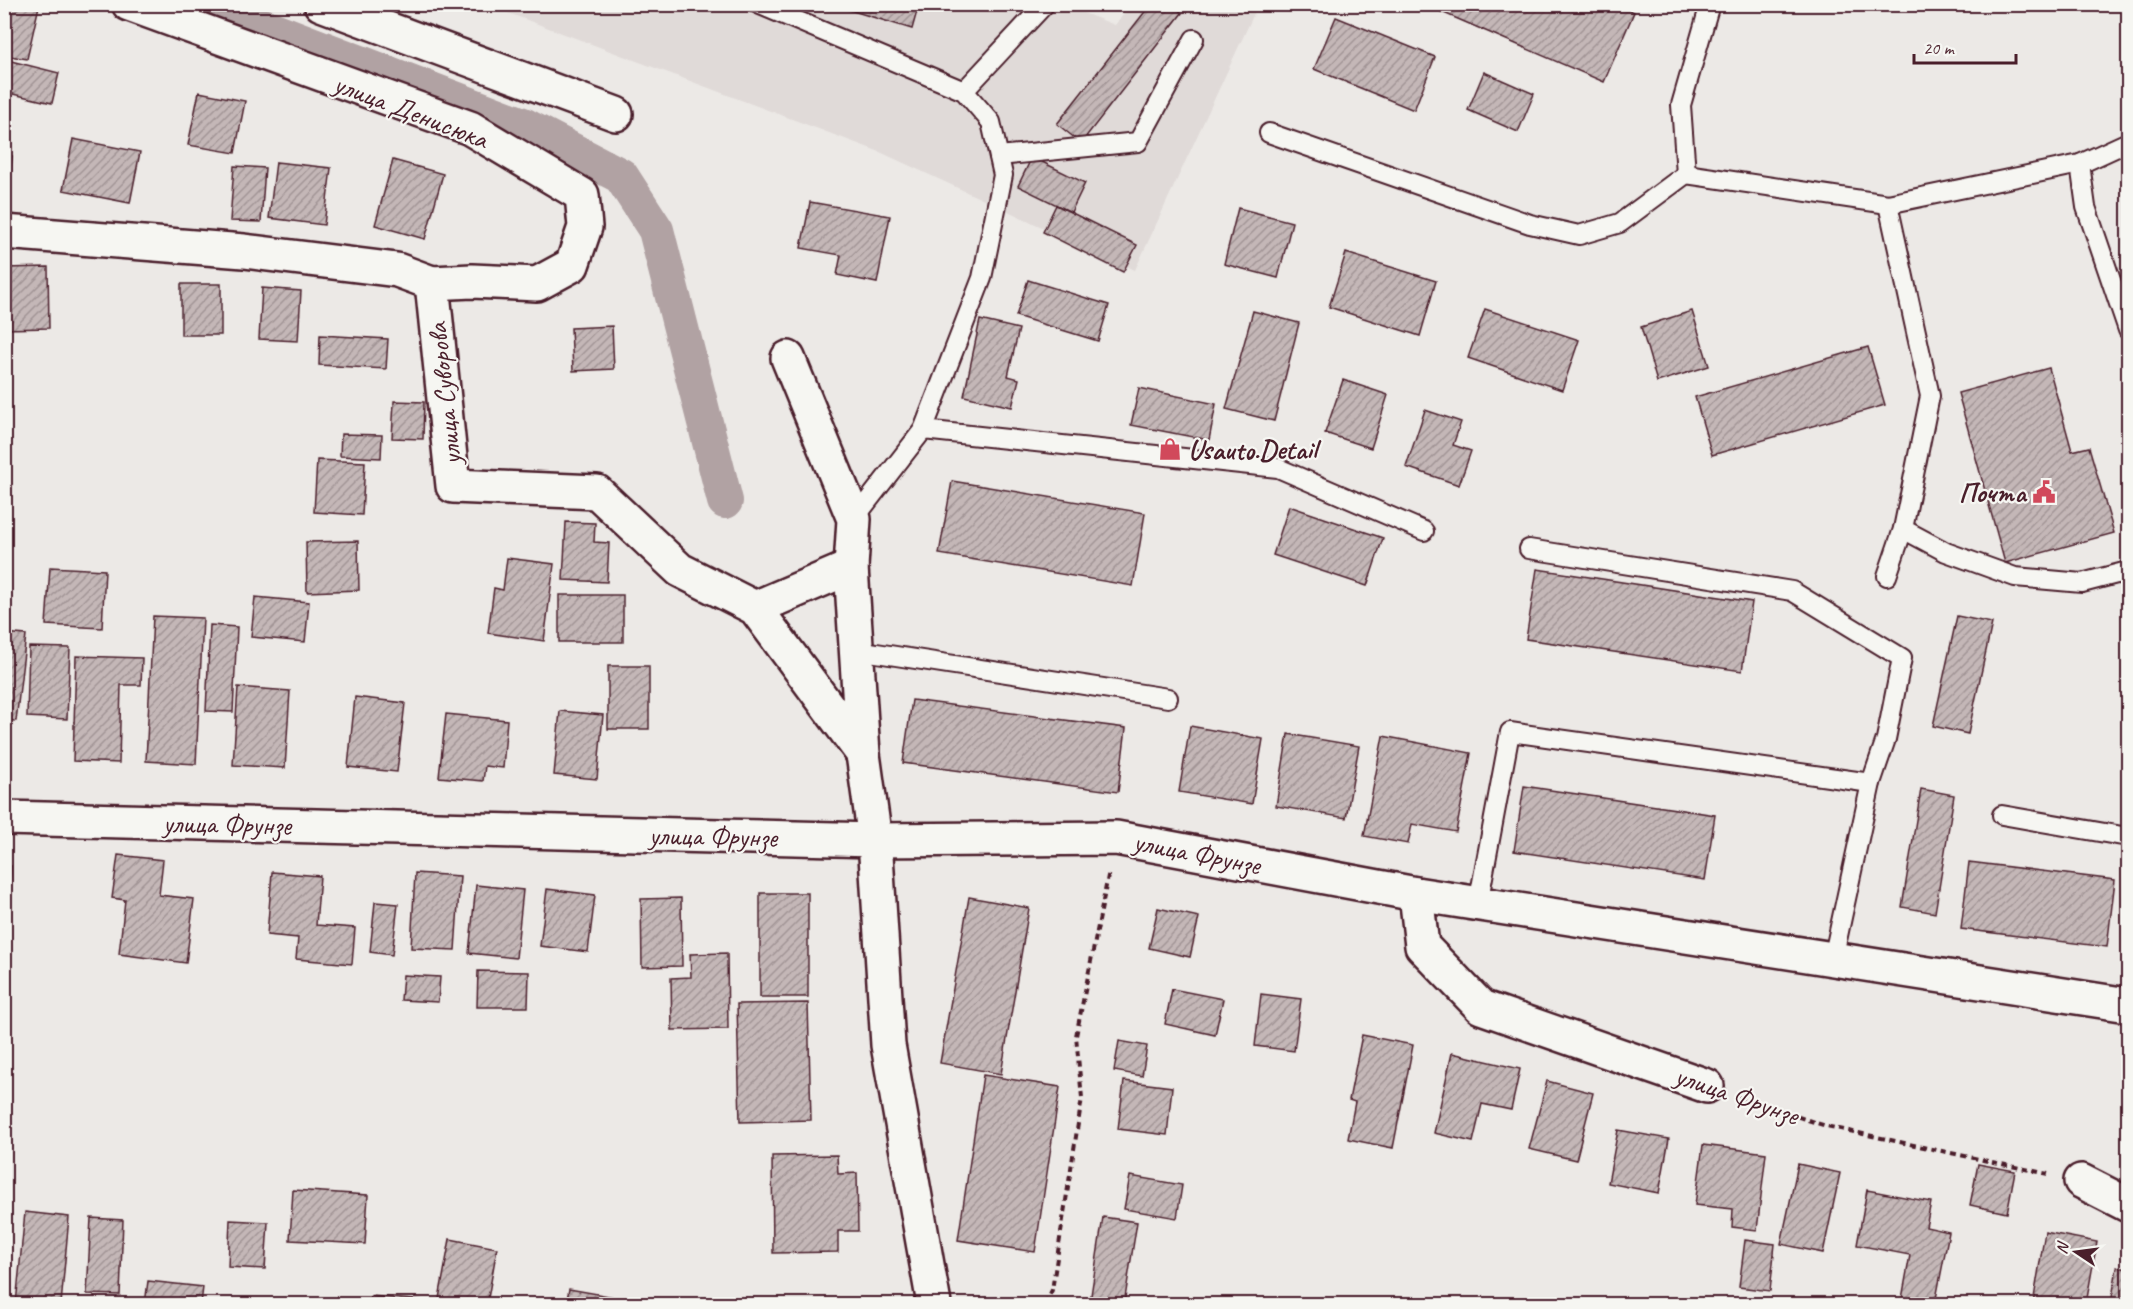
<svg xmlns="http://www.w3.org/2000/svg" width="2133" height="1309" viewBox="0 0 2133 1309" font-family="Caveat,sans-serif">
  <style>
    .built { fill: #e0dad8 }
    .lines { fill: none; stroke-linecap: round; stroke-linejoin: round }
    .canal { stroke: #b1a2a3; stroke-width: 36 }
    .building { fill: url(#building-hatch); stroke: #4a1f2b; stroke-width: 1.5 }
    .lane-casing { stroke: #4a1f2b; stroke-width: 22 }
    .street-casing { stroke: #4a1f2b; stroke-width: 38 }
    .path { stroke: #4a1f2b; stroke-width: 4; stroke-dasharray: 6 4.5; stroke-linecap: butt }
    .lane { stroke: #f6f6f2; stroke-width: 18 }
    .street { stroke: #f6f6f2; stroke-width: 33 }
    .labels { text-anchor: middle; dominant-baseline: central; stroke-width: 4.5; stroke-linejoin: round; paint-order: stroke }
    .street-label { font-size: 28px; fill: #4a1f2b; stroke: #f6f6f2 }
    .poi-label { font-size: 28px; font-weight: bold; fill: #4a1f2b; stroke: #f6f6f2; text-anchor: start }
  </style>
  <defs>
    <pattern id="building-hatch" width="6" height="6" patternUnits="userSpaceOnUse" patternTransform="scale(1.5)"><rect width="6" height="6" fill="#c4b7b7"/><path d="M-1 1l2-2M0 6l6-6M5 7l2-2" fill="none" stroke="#a19495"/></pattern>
  </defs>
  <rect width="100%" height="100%" fill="#ece9e6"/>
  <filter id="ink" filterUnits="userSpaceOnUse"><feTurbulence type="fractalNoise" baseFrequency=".0167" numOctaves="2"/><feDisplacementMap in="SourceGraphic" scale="12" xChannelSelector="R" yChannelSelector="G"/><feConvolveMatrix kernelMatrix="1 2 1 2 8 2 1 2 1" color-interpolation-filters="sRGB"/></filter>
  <g filter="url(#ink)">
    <path class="built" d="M1060,4L1115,25L1131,5H1258L1135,270L880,152L487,5Z"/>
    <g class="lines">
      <path class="canal" d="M206,4L523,125L621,176L656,230L725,501"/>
    </g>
    <g class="building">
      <path d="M4,4L39,6L27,59L4,55Z"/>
      <path d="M830,4H919L912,29Z"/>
      <path d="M1151,4H1171L1182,13L1081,143L1057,124Z"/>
      <path d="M1423,4H1617L1634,12L1604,82Z"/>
      <path d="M1336,17L1435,57L1414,110L1314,69Z"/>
      <path d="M11,61L59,73L52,103L4,92Z"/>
      <path d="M1484,72L1534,94L1518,132L1468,110Z"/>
      <path d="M199,92L245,101L235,153L188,145Z"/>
      <path d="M73,139L140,152L130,203L63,190Z"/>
      <path d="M4,156H12L8,201H4Z"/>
      <path d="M1032,157L1085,183L1071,212L1018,186Z"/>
      <path d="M393,160L443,174L425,239L375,225Z"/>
      <path d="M276,162L331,168L324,225L269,218Z"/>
      <path d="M234,166L265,168L261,222L230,221Z"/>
      <path d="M810,202L890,216L877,283L837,275L841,255L801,248Z"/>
      <path d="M1056,205L1137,245L1123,272L1043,232Z"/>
      <path d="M1238,208L1292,222L1278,278L1224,264Z"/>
      <path d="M1346,253L1436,281L1420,336L1329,307Z"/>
      <path d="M48,267L49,328L4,329V268Z"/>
      <path d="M1028,280L1109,305L1098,341L1016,316Z"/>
      <rect x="181" y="284" width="40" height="51"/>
      <path d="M262,288L301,291L298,341L259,339Z"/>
      <path d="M1485,309L1579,340L1562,390L1468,358Z"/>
      <path d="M1253,311L1299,323L1274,421L1226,409Z"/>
      <path d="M1692,311L1709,366L1657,382L1641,327Z"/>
      <path d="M980,320L1019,329L1008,376L1019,379L1012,407L964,396Z"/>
      <path d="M612,326L614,369L573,371L571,328Z"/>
      <path d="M320,335L388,339L386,369L319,365Z"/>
      <path d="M1868,347L1885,405L1712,455L1695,397Z"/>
      <path d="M2049,368L2072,451L2089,447L2114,533L2005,563L1958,393Z"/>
      <path d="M1343,380L1388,395L1371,448L1325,433Z"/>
      <path d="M1139,388L1216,404L1209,440L1131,425Z"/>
      <path d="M394,401L424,402L423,439L392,438Z"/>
      <path d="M1425,410L1461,422L1453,445L1471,451L1459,485L1406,467Z"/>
      <path d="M341,434L382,435L381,458L340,456Z"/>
      <path d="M317,460L365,462L362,515L314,512Z"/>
      <path d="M952,481L1145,513L1133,586L939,554Z"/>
      <path d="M1289,506L1383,538L1367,586L1273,555Z"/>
      <path d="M566,522L595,523L594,542L609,543L607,582L563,580Z"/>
      <path d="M358,541L359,590L307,592L306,542Z"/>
      <path d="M507,558L554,564L544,641L488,633L494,588L503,590Z"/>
      <path d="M50,567L105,570L102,628L46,625Z"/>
      <path d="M1537,569L1752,602L1742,671L1526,639Z"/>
      <rect x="559" y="595" width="64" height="47"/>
      <path d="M255,597L309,602L305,642L251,637Z"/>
      <path d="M153,616L203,618L196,764L146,761Z"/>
      <path d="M1957,616L1992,623L1968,734L1933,726Z"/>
      <path d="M210,625L237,627L233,712L206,711Z"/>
      <path d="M4,633L26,635L16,721L4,720Z"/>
      <path d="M29,647L70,648L67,719L27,717Z"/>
      <path d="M76,656L142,658L141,685H121L119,763L73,761Z"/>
      <rect x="608" y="666" width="41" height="63"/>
      <path d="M238,687L290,691L285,768L233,765Z"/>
      <path d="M355,697L405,703L397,772L348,767Z"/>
      <path d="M912,700L1126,728L1118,792L903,763Z"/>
      <path d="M560,711L603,715L597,779L554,775Z"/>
      <path d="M446,714L507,720L503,768L485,766L483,781L439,777Z"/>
      <path d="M1190,726L1263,739L1252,804L1179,792Z"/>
      <path d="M1288,734L1359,746L1346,818L1276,806Z"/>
      <path d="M1383,736L1471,753L1456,832L1412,824L1408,844L1364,836Z"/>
      <path d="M1524,786L1715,815L1705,880L1514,851Z"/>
      <path d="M1921,789L1954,795L1935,913L1902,907Z"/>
      <path d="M118,855L163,860L159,895L194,899L186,963L119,954L125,900L112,898Z"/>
      <path d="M1969,862L2115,880L2107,947L1961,929Z"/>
      <path d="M4,865L11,866L7,960L4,959Z"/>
      <path d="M272,872L320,876L316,925L355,928L352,964L296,959L298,938L267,935Z"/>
      <path d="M415,873L460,876L455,950L411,948Z"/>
      <path d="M476,885L523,890L516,958L469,953Z"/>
      <path d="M547,889L595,895L588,952L540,946Z"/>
      <rect x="760" y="893" width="48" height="104"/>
      <path d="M969,897L1029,908L1001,1074L940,1063Z"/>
      <path d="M681,898L682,966L642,967L641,899Z"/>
      <path d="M375,902L398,904L392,955L370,952Z"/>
      <path d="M1158,908L1199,917L1190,957L1149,948Z"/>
      <path d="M727,953L728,1029L672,1030L671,978L691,977L690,954Z"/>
      <path d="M478,971L529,972L528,1007H477Z"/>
      <path d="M403,975L440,977L438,1002L401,1000Z"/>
      <path d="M1172,989L1223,999L1215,1035L1165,1024Z"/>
      <path d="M1261,994L1301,999L1294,1051L1255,1046Z"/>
      <path d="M808,1003L811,1120L740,1122L737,1004Z"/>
      <path d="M1362,1035L1413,1045L1393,1148L1348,1139L1355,1102L1349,1100Z"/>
      <path d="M1119,1041L1147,1046L1142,1076L1114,1071Z"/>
      <path d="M1452,1053L1520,1069L1511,1110L1482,1104L1473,1142L1434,1133Z"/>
      <path d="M983,1075L1060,1087L1035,1252L958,1240Z"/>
      <path d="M1124,1081L1172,1087L1167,1135L1118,1129Z"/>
      <path d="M1547,1081L1593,1093L1576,1160L1529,1149Z"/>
      <path d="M1618,1130L1669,1139L1659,1193L1608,1183Z"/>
      <path d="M1703,1145L1766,1153L1757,1230L1732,1227L1733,1209L1695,1205Z"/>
      <path d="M837,1155L838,1174L857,1173L858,1231H838V1252L773,1253L772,1156Z"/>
      <path d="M1798,1164L1840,1173L1823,1253L1781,1244Z"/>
      <path d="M1978,1164L2015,1171L2007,1213L1970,1205Z"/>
      <path d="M1130,1176L1182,1185L1177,1218L1124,1209Z"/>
      <path d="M293,1190L368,1195L365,1244L290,1240Z"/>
      <path d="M1867,1190L1931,1202L1926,1227L1949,1232L1935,1304H1901L1910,1255L1857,1245Z"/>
      <path d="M25,1212L69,1217L61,1304H16Z"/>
      <path d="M1103,1217L1137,1222L1124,1304L1090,1302Z"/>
      <path d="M91,1218L123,1220L120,1295L87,1294Z"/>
      <path d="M230,1220L268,1222L265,1269L228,1267Z"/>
      <path d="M2045,1232L2097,1242L2086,1304H2033Z"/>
      <path d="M450,1239L497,1248L487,1304H438Z"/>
      <path d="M1745,1240L1775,1244L1770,1291L1739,1287Z"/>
      <path d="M2117,1267L2128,1269V1304H2111Z"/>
      <path d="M148,1281L203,1287L201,1304H145Z"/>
      <path d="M569,1289L615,1297L614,1304H566Z"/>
      <path d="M371,1296L425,1301V1304H370Z"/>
    </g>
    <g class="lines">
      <g class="lane-casing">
        <g id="lane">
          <path d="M758,4L964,91L991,122L1003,175L982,278L923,430"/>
          <path d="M964,91L1045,4"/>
          <path d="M1269,133L1530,224L1579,235L1620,223L1686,174L1888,204L2080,164L2128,142"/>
          <path d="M999,156L1138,142L1194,39"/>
          <path d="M2080,164L2086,207L2128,330"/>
          <path d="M1686,174L1681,105L1710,4"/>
          <path d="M854,519L923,430L1278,468L1424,531"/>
          <path d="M1903,529L1946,552L2015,577L2082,583L2128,571"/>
          <path d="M1529,549L1792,591L1902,658L1886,739L1871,783L1833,959"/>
          <path d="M1887,576L1903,529L1930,396L1888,204"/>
          <path d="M857,650L1168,698"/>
          <path d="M2002,815L2128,837"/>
          <path d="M1478,904L1510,732L1871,783"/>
        </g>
      </g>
      <g class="street-casing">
        <g id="street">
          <path d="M129,4L470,128L582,195L585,227L572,265L537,284L472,281L432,283"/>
          <path d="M321,4L616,114"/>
          <path d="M4,232L244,251L397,270L432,283L453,486L597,492L680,570L755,608L863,754"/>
          <path d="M788,358L854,519L851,567L863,754L875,840L888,1045L934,1304"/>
          <path d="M755,608L851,567"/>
          <path d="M4,818L875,840L1116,838L1416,894L2128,1005"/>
          <path d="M1416,894L1422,946L1481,1007L1707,1086"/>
          <path d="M2081,1181L2128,1205"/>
        </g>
      </g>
      <g class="path">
        <path d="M1738,1097L1826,1126L2048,1174"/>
        <path d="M1045,1304L1052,1290L1082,1098L1076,1036L1109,871"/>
      </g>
      <use href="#lane" class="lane"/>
      <use href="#street" class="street"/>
    </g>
  </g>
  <defs>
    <g id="shop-bare" transform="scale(1.8)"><path d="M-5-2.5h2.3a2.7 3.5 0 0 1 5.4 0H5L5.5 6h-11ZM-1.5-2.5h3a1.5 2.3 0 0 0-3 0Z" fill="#d1495b" stroke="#f6f6f2" stroke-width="2.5" paint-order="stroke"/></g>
    <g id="civic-bare" transform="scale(1.8)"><path d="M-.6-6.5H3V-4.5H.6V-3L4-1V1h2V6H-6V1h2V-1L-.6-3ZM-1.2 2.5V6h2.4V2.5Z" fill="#d1495b" stroke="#f6f6f2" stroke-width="2.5" paint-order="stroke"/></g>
  </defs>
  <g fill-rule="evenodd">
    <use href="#shop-bare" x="1170" y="449"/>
    <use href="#civic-bare" x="2044" y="492"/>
  </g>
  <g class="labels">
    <g class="street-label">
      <text transform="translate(411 111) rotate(21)">улица Денисюка</text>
      <text transform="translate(444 394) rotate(-96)">улица Суворова</text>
      <text transform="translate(227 824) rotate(1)">улица Фрунзе</text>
      <text transform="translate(713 836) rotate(1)">улица Фрунзе</text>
      <text transform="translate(1197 853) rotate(11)">улица Фрунзе</text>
      <text transform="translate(1737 1095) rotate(19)">улица Фрунзе</text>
    </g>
    <g class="poi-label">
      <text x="1188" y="449">Usauto.Detail</text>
      <text x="2026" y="492" text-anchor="end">Почта</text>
    </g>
  </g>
  <rect width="2133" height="1309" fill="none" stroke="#f6f6f2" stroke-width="24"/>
  <rect x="12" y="12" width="2109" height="1285" fill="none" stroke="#4a1f2b" stroke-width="2" filter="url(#ink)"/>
  <g transform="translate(2076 1252) rotate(283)" stroke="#f6f6f2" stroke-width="4.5" paint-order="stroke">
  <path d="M0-4.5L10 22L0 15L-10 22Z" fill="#4a1f2b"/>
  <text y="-9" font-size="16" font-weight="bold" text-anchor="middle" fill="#4a1f2b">N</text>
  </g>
  <path d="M1914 54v9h102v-9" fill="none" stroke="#4a1f2b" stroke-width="3"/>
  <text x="1923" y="54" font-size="18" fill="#4a1f2b" stroke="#f6f6f2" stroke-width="4.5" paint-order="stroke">20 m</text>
</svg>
